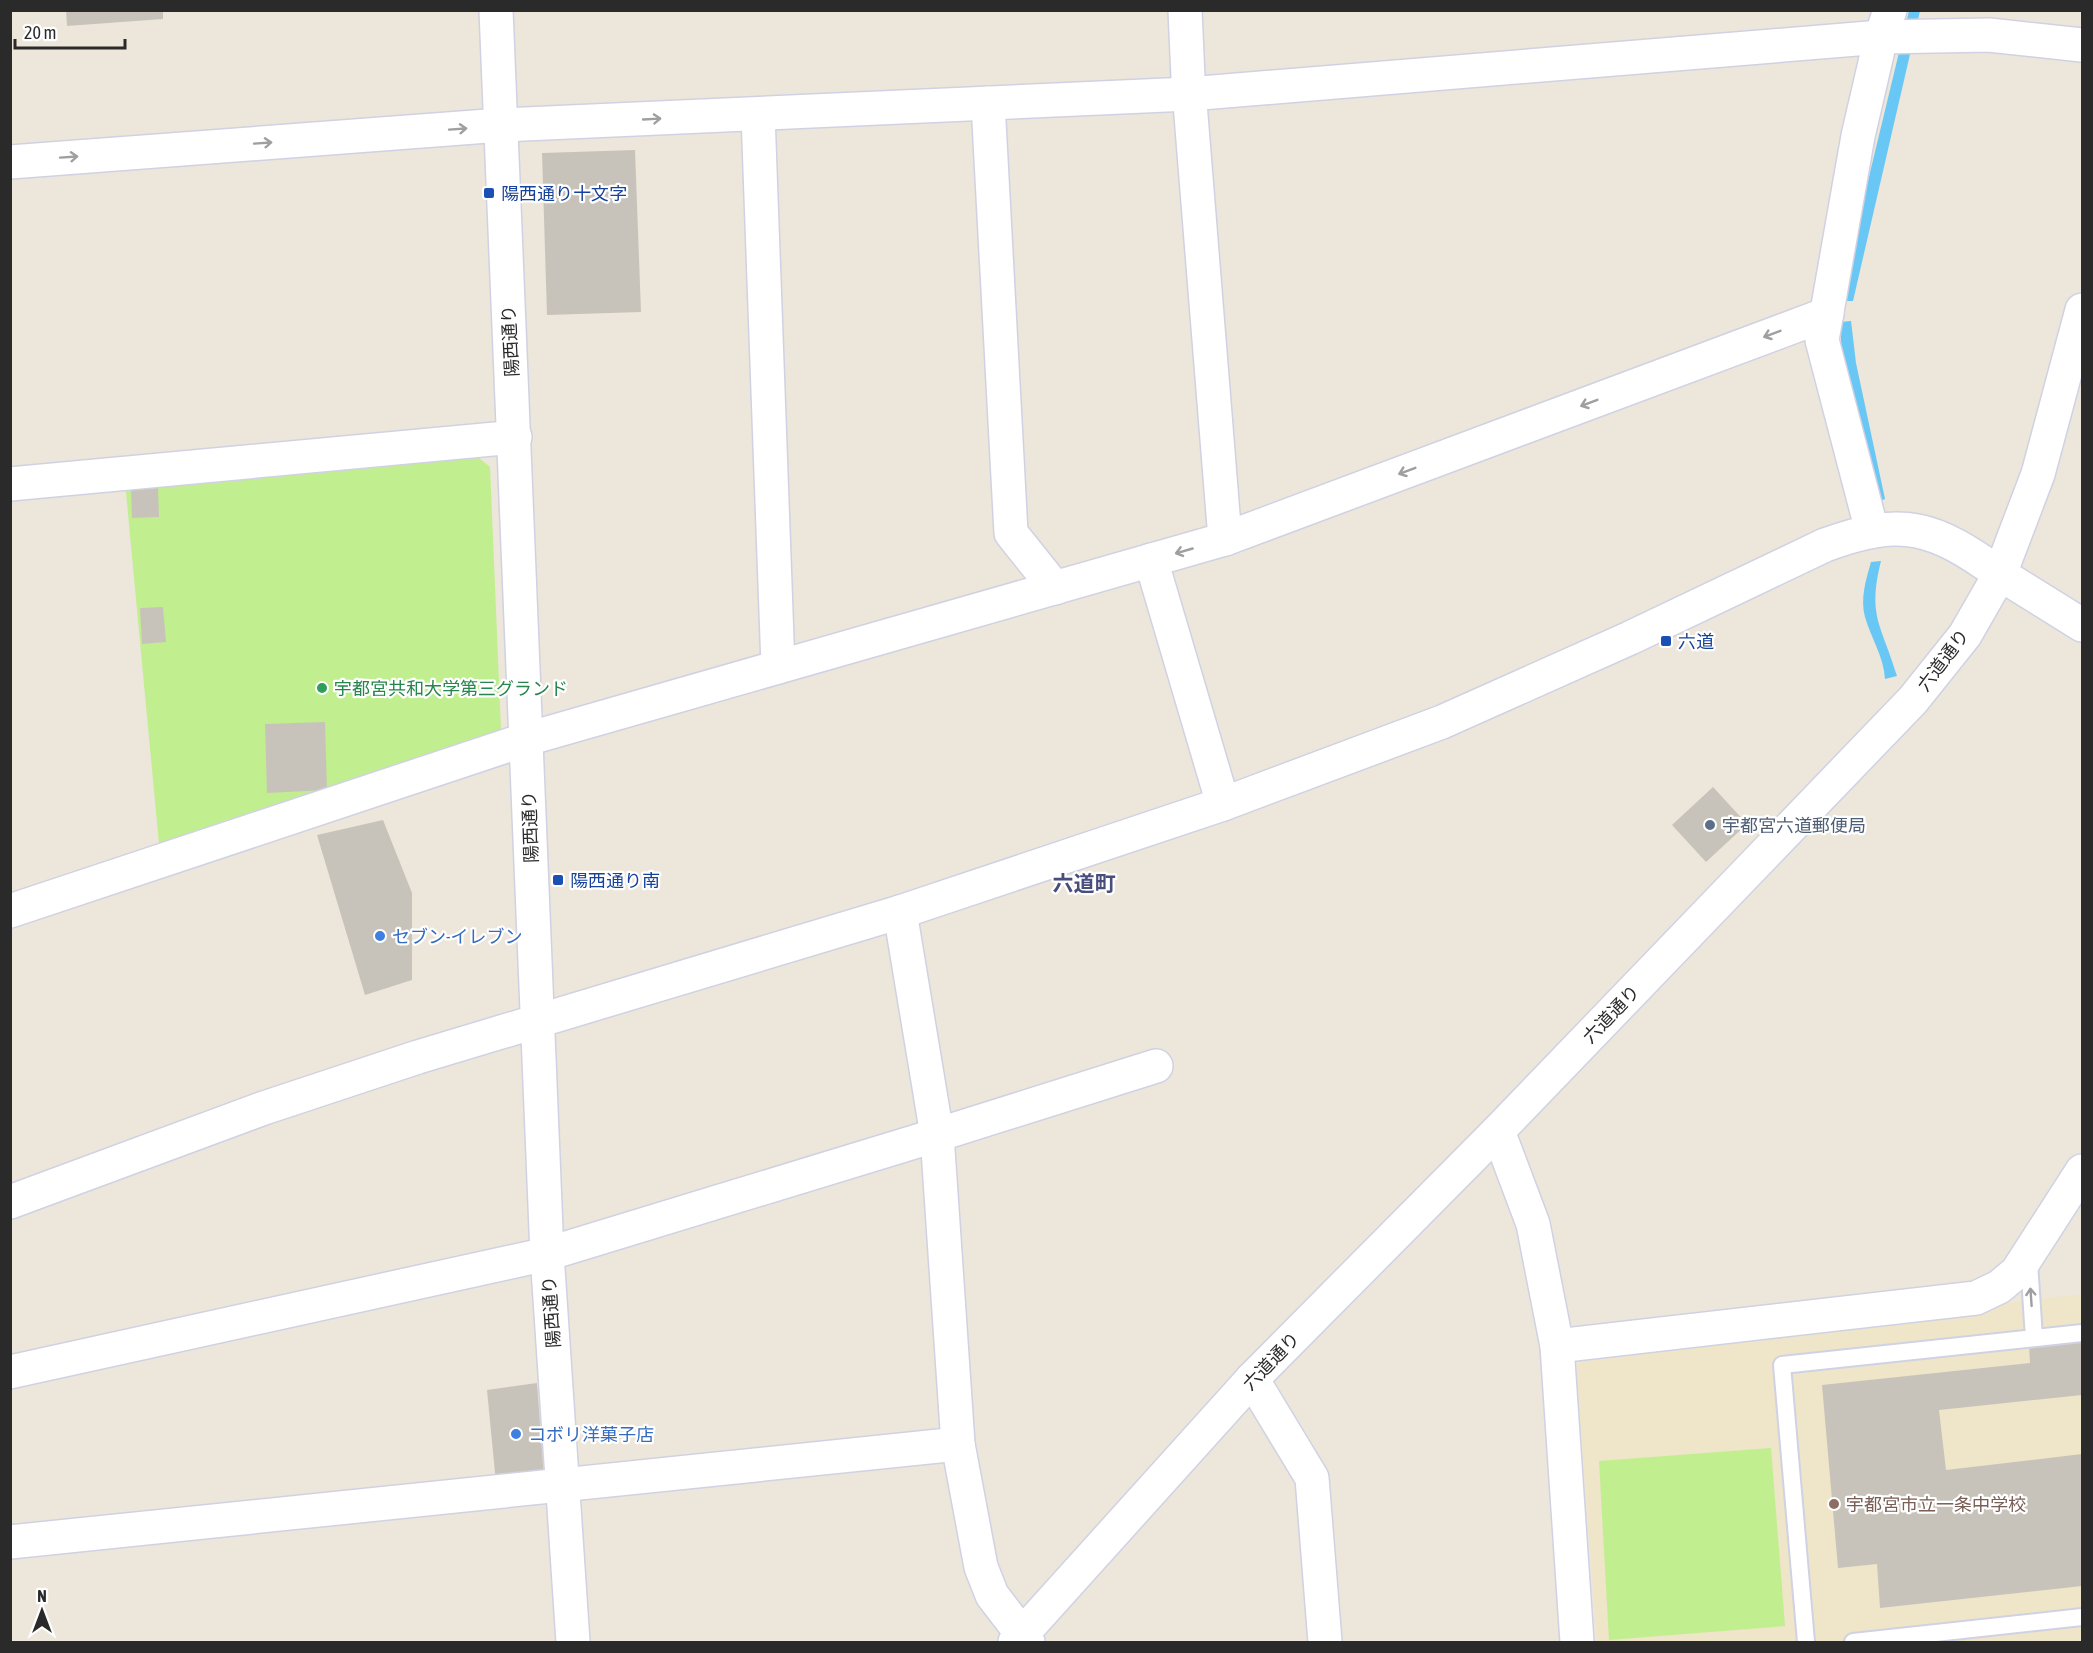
<svg xmlns="http://www.w3.org/2000/svg" width="2093" height="1653" viewBox="0 0 2093 1653" font-family="'Asap Condensed','Noto Sans JP',sans-serif">
  <style>
    .education { fill: #efe5c9 }
    .pitch { fill: #c1ee8f }
    .water { fill: #68c7f4 }
    .building { fill: #c8c3ba }
    .lines { fill: none; stroke-linecap: round; stroke-linejoin: round }
    .lane-casing { stroke: #d0d2e3; stroke-width: 20 }
    .street-casing { stroke: #d0d2e3; stroke-width: 36 }
    .secondary-casing { stroke: #d0d2e3; stroke-width: 36 }
    .lane { stroke: #fff; stroke-width: 16 }
    .street { stroke: #fff; stroke-width: 33 }
    .secondary { stroke: #fff; stroke-width: 33 }
    .oneway { stroke: #9f9f9f }
    .transit-dot { fill: #1a4fb4; stroke: #fff; stroke-width: 2 }
    .leisure-dot { fill: #2e9e5b; stroke: #fff; stroke-width: 2 }
    .service-dot { fill: #5c6f8a; stroke: #fff; stroke-width: 2 }
    .shop-dot { fill: #3f7fe0; stroke: #fff; stroke-width: 2 }
    .education-dot { fill: #8d6e63; stroke: #fff; stroke-width: 2 }
    .labels { text-anchor: middle; dominant-baseline: central; stroke-width: 4.5; stroke-linejoin: round; paint-order: stroke }
    .transit-label { font-size: 18px; fill: #164399; stroke: #fff; text-anchor: start }
    .street-label { font-size: 18px; fill: #2a2a2a; stroke: #fff }
    .leisure-label { font-size: 18px; fill: #27864d; stroke: #fff; text-anchor: start }
    .service-label { font-size: 18px; fill: #4e5e75; stroke: #fff; text-anchor: start }
    .shop-label { font-size: 18px; fill: #366cbe; stroke: #fff; text-anchor: start }
    .education-label { font-size: 18px; fill: #785e54; stroke: #fff; text-anchor: start }
    .quarter-label { font-size: 21px; font-weight: bold; fill: #484e7c; stroke: #fff }
  </style>
  <rect width="100%" height="100%" fill="#ede6db"/>
  <path class="education" d="M2082,1294V1642H1597L1576,1366L1588,1354Z"/>
  <g class="pitch">
    <path d="M479,458L490,467L501,729L493,741L159,844L125,482Z"/>
    <path d="M1771,1448L1785,1626L1609,1640L1599,1461Z"/>
  </g>
  <g class="water">
    <path d="M1909,11H1920L1853,301H1839Z"/>
    <path d="M1851,321L1856,363L1885,499L1874,503L1842,356L1840,322Z"/>
    <path d="M1881,561C1867,617 1882,625 1897,676L1885,679C1884,657 1871,638 1865,617C1860,598 1866,580 1871,562Z"/>
  </g>
  <g class="building">
    <path d="M66,10H163V19L67,26Z"/>
    <path d="M635,150L641,312L547,315L542,153Z"/>
    <path d="M158,488L159,517L132,518L131,489Z"/>
    <path d="M163,607L166,642L142,644L140,608Z"/>
    <path d="M325,722L327,790L267,793L265,724Z"/>
    <path d="M1713,787L1747,824L1706,862L1672,825Z"/>
    <path d="M383,820L412,893V980L365,995L317,835Z"/>
    <path d="M2082,1339V1395L1939,1410L1946,1470L2082,1454V1586L1880,1608L1877,1564L1838,1568L1822,1385L2030,1363L2029,1345Z"/>
    <path d="M537,1383L544,1478L496,1483L487,1390Z"/>
  </g>
  <g class="lines">
    <g class="lane-casing">
      <g id="lane">
        <path d="M2029,1262L2034,1338"/>
        <path d="M1806,1642L1782,1365L2082,1333"/>
        <path d="M1853,1642L2082,1617"/>
      </g>
    </g>
    <g class="street-casing">
      <g id="street">
        <path d="M1185,10L1188,78L1225,539"/>
        <path d="M988,103L1011,533L1055,588"/>
        <path d="M758,114L778,667"/>
        <path d="M10,162L501,125L1189,94L1881,37L1989,35L2082,45"/>
        <path d="M10,484L515,437"/>
        <path d="M1872,531L1822,340L1858,136L1881,37L1890,10"/>
        <path d="M1151,560L1223,804"/>
        <path d="M2000,574L2082,625"/>
        <path d="M10,911L527,739L1225,539L1827,314"/>
        <path d="M900,912L937,1135L1156,1066"/>
        <path d="M1498,1131L1533,1224L1557,1346L1577,1642"/>
        <path d="M1557,1346L1976,1298L1999,1287L2017,1272L2082,1171"/>
        <path d="M10,1372L547,1254L937,1135L958,1444L981,1567L992,1595L1028,1642"/>
        <path d="M1252,1379L1312,1478L1325,1642"/>
        <path d="M10,1542L958,1444"/>
      </g>
    </g>
    <g class="secondary-casing">
      <g id="secondary">
        <path d="M496,10L547,1254L573,1642"/>
        <path d="M10,1202L264,1108L418,1057L900,912L1223,804L1442,722L1630,638L1825,545C1904,516 1934,527 2000,574"/>
        <path d="M1015,1642L1252,1379L1498,1131L1913,700L1965,635L2000,574L2038,474L2082,310"/>
      </g>
    </g>
    <use href="#lane" class="lane"/>
    <use href="#street" class="street"/>
    <use href="#secondary" class="secondary"/>
  </g>
  <defs><path id="oneway-shaft" d="M-6 0H5M1.5-3L5.5 0L1.5 3" fill="none" stroke-width="1.6" stroke-linecap="round" stroke-linejoin="round" transform="scale(1.5)"/></defs>
  <g class="oneway">
    <use href="#oneway-shaft" transform="translate(652 119) rotate(-3)"/>
    <use href="#oneway-shaft" transform="translate(458 129) rotate(-4)"/>
    <use href="#oneway-shaft" transform="translate(263 143) rotate(-4)"/>
    <use href="#oneway-shaft" transform="translate(69 157) rotate(-4)"/>
    <use href="#oneway-shaft" transform="translate(1772 334) rotate(159)"/>
    <use href="#oneway-shaft" transform="translate(1589 403) rotate(159)"/>
    <use href="#oneway-shaft" transform="translate(1407 471) rotate(159)"/>
    <use href="#oneway-shaft" transform="translate(1184 551) rotate(164)"/>
    <use href="#oneway-shaft" transform="translate(2031 1297) rotate(-94)"/>
  </g>
  <g class="transit-dot">
    <rect x="483" y="187" width="12" height="12" rx="3"/>
    <rect x="1660" y="635" width="12" height="12" rx="3"/>
    <rect x="552" y="874" width="12" height="12" rx="3"/>
  </g>
  <circle class="leisure-dot" cx="322" cy="688" r="6"/>
  <circle class="service-dot" cx="1710" cy="825" r="6"/>
  <g class="shop-dot">
    <circle cx="380" cy="936" r="6"/>
    <circle cx="516" cy="1434" r="6"/>
  </g>
  <circle class="education-dot" cx="1834" cy="1504" r="6"/>
  <g class="labels">
    <g class="transit-label">
      <text x="501" y="193">陽西通り十文字</text>
      <text x="1678" y="641">六道</text>
      <text x="570" y="880">陽西通り南</text>
    </g>
    <g class="street-label">
      <text transform="translate(510 341) rotate(-93)">陽西通り</text>
      <text transform="translate(1943 660) rotate(-53)">六道通り</text>
      <text transform="translate(530 827) rotate(-92)">陽西通り</text>
      <text transform="translate(1611 1014) rotate(-46)">六道通り</text>
      <text transform="translate(551 1312) rotate(-94)">陽西通り</text>
      <text transform="translate(1271 1361) rotate(-46)">六道通り</text>
    </g>
    <g class="leisure-label">
      <text x="334" y="688">宇都宮共和大学第三グランド</text>
    </g>
    <g class="service-label">
      <text x="1722" y="825">宇都宮六道郵便局</text>
    </g>
    <g class="shop-label">
      <text x="392" y="936">セブン-イレブン</text>
      <text x="528" y="1434">コボリ洋菓子店</text>
    </g>
    <g class="education-label">
      <text x="1846" y="1504">宇都宮市立一条中学校</text>
    </g>
    <g class="quarter-label">
      <text x="1084" y="883">六道町</text>
    </g>
  </g>
  <rect width="2093" height="1653" fill="none" stroke="#2a2a2a" stroke-width="24"/>
  <g transform="translate(42 1611)" stroke="#ffffff" stroke-width="4.5" paint-order="stroke">
  <path d="M0-4.5L10 22L0 15L-10 22Z" fill="#2a2a2a"/>
  <text y="-9" font-size="16" font-weight="bold" text-anchor="middle" fill="#2a2a2a">N</text>
  </g>
  <path d="M15 39v9h110v-9" fill="none" stroke="#2a2a2a" stroke-width="3"/>
  <text x="24" y="39" font-size="18" fill="#2a2a2a" stroke="#ffffff" stroke-width="4.5" paint-order="stroke">20 m</text>
</svg>
